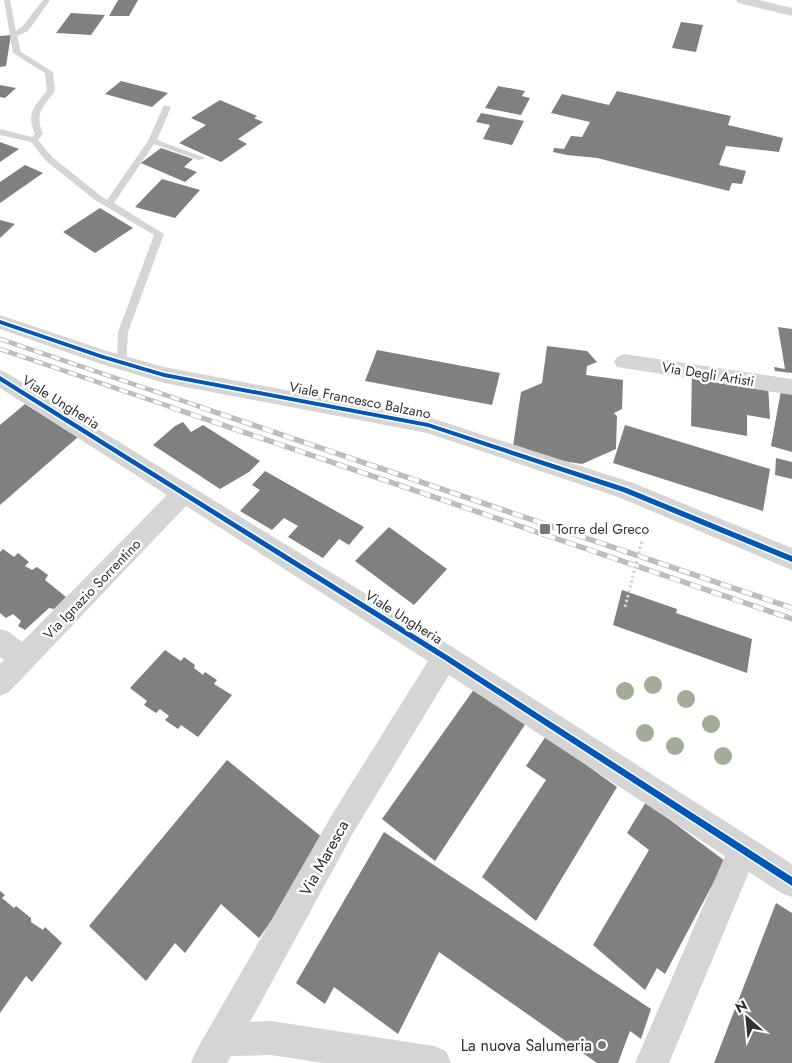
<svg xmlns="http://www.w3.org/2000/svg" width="792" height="1063" viewBox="0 0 792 1063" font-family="Jost,sans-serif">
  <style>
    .building { fill: #808080 }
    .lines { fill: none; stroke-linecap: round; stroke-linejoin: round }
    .service { fill: #d5d5d5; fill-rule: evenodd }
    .minor { fill: #d5d5d5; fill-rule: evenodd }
    .rail-far1-casing { stroke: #bdbdbd; stroke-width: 4.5 }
    .rail-casing { stroke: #bdbdbd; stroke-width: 5.5 }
    .rail-far1 { stroke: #fff; stroke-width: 3; stroke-dasharray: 9; stroke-linecap: butt }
    .rail { stroke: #fff; stroke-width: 4; stroke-dasharray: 11; stroke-linecap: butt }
    .path-bridge { stroke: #d4d4d4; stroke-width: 3; stroke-dasharray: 2.5 2.5; stroke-linecap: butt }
    .cycleway-casing { stroke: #fff; stroke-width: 3 }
    .cycleway { fill: #0057b8; fill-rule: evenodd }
    .tree { fill: #a3ac97 }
    .poi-dot { fill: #797979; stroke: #fff; stroke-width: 2 }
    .labels { text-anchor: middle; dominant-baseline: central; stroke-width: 5; stroke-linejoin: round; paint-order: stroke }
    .street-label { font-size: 14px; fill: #313131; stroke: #fff }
    .poi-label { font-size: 14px; fill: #313131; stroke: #fff; text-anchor: start }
    .near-street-label { font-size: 16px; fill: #313131; stroke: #fff }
    .near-poi-label { font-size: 16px; fill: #313131; stroke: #fff; text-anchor: end }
  </style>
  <rect width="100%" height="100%" fill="#fff"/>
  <g class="building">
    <path d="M118,0H138L129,16H109Z"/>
    <path d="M71,13L105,15L91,35L56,33Z"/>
    <path d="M681,22L703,25L696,52L672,48Z"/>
    <path d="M11,35L6,66L0,67V36Z"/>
    <path d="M121,81L168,93L152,107L105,94Z"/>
    <path d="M0,85L16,88L5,98L0,97Z"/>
    <path d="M498,86L525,91L522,96L530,98L521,115L485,108Z"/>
    <path d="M617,91L731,116L728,125L783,138L779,152L726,146L719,165L746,171L742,184L732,183L729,191L597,158L567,155L553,152L554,148L564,149L571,136L582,137L590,122L551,113L562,94L609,105Z"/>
    <path d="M220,100L257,116L254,118L263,122L238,139L247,144L221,162L179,143L206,125L191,118Z"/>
    <path d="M481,113L524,121L512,145L483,139L490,125L476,122Z"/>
    <path d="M0,142L19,149L0,162Z"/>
    <path d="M161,148L193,159L184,167L197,172L185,182L141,163Z"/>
    <path d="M25,165L43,173L0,203V182Z"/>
    <path d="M162,179L200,190L175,218L135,207Z"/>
    <path d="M100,208L133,228L95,253L63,232Z"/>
    <path d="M0,220L15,224L0,238Z"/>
    <path d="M778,327L792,329V373L775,371L774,367L785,369Z"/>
    <path d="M547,346L587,351L597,362L587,366L586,375L623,380L622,409L614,413L617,416L616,449L582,464L512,453L521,392L542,383Z"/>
    <path d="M377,350L500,373L492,405L365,381Z"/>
    <path d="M692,370L768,384L770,419L747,415V436L691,426Z"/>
    <path d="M782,385L792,387V452L771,446Z"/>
    <path d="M25,404L78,437L0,505V425Z"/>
    <path d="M183,422L191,432L203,425L260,461L249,472L220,489L153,445L175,426Z"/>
    <path d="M625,425L770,469L763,511L613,463Z"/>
    <path d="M776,458L792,462V479L775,475Z"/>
    <path d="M265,471L364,527L349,545L339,539L323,558L288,537L298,526L284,518L272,530L240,511L260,490L252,485Z"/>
    <path d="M389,527L447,569L414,605L355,561Z"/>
    <path d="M3,549L14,557L18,553L29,562L25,566L32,570L37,567L48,575L45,580L66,597L54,609L49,608L25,630L18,626L21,621L13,614L6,618L0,613V552Z"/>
    <path d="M622,590L677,609L676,613L752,639L747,673L613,625Z"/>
    <path d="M165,650L181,661L184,657L195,665L194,668L203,675L205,672L217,680L214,684L232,695L198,737L181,725L178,729L165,720L169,716L160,709L156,713L144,705L147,701L130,688Z"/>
    <path d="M477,685L528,720L435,861L382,819Z"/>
    <path d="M546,736L617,787L536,921L482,877L546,780L526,766Z"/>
    <path d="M227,760L328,842L259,938L221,904L185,953L175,943L146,981L89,926Z"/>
    <path d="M646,802L725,861L665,974L657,968L645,990L593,945L649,850L627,833Z"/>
    <path d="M384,832L651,1009L641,1039L630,1031L618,1063H597L439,952L398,1034L334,987L325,1004L296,983Z"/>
    <path d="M0,891L5,895L2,898L14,908L16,906L31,918V922L43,930L45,927L62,943L32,982L26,976L0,1013Z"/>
    <path d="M776,903L792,913V1063H714Z"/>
  </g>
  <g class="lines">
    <path class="service" d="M4,0H10L16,31L22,27L43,0H50L28,31L17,36L21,52L53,72L55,91C43,107 34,113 43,134L38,140L52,157L101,196L107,200L148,141L164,105L171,107L157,140L206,158L199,160L154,144L114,203L164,234L128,332L126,366L122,367L117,363L118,332L154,235L95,200L46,161L31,142L0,135V129L32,137L35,134C26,114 34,106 47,91L45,73L13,53Z"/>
    <g class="minor">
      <path d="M736,0H759L792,8V16L738,3Z"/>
      <path d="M0,315L107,351L164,367L428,417L633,483L792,548V570L618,497L427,433L164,383L95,362L0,329Z"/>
      <path d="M624,354L792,379V395L617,367L614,362L617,357Z"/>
      <path d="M0,370L7,373L454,648L792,864V897L781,893L749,872L669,1063H635L725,856L449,675L353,833L250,1022L271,1021L434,1046L446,1051L451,1063H323L271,1055L231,1056L227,1063H191L196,1051L333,813L428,661L186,506L9,692L0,696V664L4,660L0,657V629L9,632L22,642L167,495L0,388Z"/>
    </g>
    <g class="rail-far1-casing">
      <g id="rail-far1">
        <path d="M0,339L204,408"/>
        <path d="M0,349L174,408"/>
      </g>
    </g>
    <g class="rail-casing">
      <g id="rail">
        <path d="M170,407L792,619"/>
        <path d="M200,407L792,608"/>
      </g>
    </g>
    <use href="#rail-far1" class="rail-far1"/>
    <use href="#rail" class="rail"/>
    <path class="path-bridge" d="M625,607L642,541"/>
    <g class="cycleway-casing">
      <g id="cycleway">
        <path d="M0,320L103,355L164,373L428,423L627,488L792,556V562L623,492L428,427L164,377L100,358L0,324Z"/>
        <path d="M0,376L447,655L792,877V886L443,659L0,381Z"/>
      </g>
    </g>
    <use href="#cycleway" class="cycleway"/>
  </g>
  <g class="tree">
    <circle cx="653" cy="685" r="9"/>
    <circle cx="625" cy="691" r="9"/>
    <circle cx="686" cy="699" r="9"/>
    <circle cx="711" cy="724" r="9"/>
    <circle cx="645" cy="733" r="9"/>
    <circle cx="675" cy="746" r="9"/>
    <circle cx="723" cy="756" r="9"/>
  </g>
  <g class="poi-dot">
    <rect x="539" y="523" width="12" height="12" rx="2.5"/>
    <circle cx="602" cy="1045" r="5"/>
  </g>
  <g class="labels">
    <g class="street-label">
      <text transform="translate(708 374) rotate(9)">Via Degli Artisti</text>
      <text transform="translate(360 400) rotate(11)">Viale Francesco Balzano</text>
      <text transform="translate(61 402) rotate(32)">Viale Ungheria</text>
      <text transform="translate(92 589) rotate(-46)">Via Ignazio Sorrentino</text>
      <text transform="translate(404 617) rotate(32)">Viale Ungheria</text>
    </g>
    <g class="poi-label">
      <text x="556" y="529">Torre del Greco</text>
    </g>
    <g class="near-street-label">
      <text transform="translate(324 858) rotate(-61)">Via Maresca</text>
    </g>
    <g class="near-poi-label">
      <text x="592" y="1045">La nuova Salumeria</text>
    </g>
  </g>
  <g transform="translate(747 1018) rotate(333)" stroke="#ffffff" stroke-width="4" paint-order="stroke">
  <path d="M0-4L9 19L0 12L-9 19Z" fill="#313131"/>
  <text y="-8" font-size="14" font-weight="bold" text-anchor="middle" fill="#313131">N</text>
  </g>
</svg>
